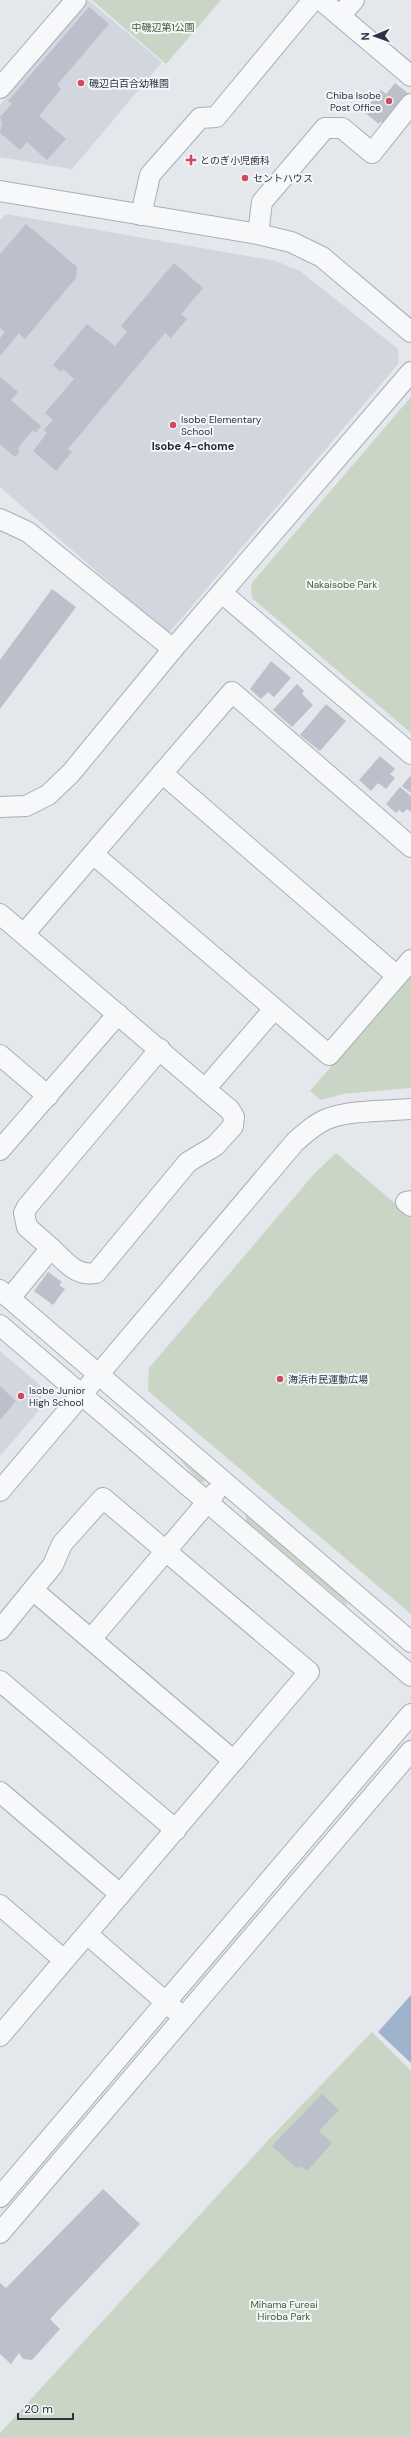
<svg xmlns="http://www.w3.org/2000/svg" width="411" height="2437" viewBox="0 0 411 2437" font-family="'DM Sans','Noto Sans JP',sans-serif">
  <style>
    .built { fill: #d2d6de }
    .green { fill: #c9d6c5 }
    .water { fill: #9fb4cc }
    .building { fill: #bbc0ca }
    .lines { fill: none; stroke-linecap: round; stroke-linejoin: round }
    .minor-casing { stroke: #a9aeb7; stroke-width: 22 }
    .minor { stroke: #f7f8fa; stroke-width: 20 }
    .poi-dot { fill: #d1495b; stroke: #f4f6f9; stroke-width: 1.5 }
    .labels { text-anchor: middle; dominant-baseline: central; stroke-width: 4; stroke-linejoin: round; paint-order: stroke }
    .park-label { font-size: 10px; fill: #3f6138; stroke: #f4f6f9 }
    .poi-label { font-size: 10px; fill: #2b3445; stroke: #f4f6f9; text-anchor: start }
    .neighbourhood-label { font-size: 11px; font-weight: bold; fill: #1d2536; stroke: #f4f6f9 }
  </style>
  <rect width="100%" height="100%" fill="#e4e7ec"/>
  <g class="built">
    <path d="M88,0L162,62L72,169L0,157V105Z"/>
    <path d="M6,214L276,261L300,271L398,349L399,363L168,634L0,487V220Z"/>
    <path d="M0,1351L40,1385L42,1407L0,1456Z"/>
  </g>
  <g class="green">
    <path d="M92,0H221L166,64Z"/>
    <path d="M411,397V733L252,598L251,584Z"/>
    <path d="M411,975V1088L343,1094L321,1100L310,1091Z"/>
    <path d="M336,1153L411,1217V1614L148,1391L149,1368L314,1174Z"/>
    <path d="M175,1452L206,1479L205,1482H200L174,1453Z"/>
    <path d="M246,1515L335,1588L348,1604L346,1605L246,1521Z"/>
    <path d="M372,2032L411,2071V2437H0V2433L272,2136Z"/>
  </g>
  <path class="water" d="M411,1995V2063L378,2032Z"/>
  <g class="building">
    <path d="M89,7L109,24L57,85L61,89L39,116L66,139L47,160L27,142L20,150L0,133L2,123L0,117L12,104L8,101Z"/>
    <path d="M395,83L409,94L384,124L381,121L379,124L363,111L381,90L386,94Z"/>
    <path d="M26,224L77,267L76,278L25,339L19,333L0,356V338L5,332L0,328V254Z"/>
    <path d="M174,263L203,288L181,314L187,319L171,338L165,333L68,449L72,452L56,471L33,451L47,433L44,430L53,420L45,413L74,379L63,369L61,372L53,365L87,324L115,346L127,332L121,326Z"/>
    <path d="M0,377L18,392L11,400L41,426L36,433L33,430L17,449L20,451L15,457L0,444Z"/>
    <path d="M52,589L76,607L0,709V660Z"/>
    <path d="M271,661L291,678L274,697L268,692L261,699L250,689Z"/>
    <path d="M297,684L304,691L302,694L313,705L292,727L273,710Z"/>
    <path d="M326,704L346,721L320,751L300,735Z"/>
    <path d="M380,756L395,769L390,774L395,778L386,789L378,783L371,791L359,780Z"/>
    <path d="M411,775V793L402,786Z"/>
    <path d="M400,787L411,796V812L407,809L403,813L399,810L396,813L386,804Z"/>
    <path d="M48,1272L62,1282L59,1285L65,1289L53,1305L34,1291Z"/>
    <path d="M0,1386L16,1401L0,1420Z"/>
    <path d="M322,2094L339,2110L319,2131L332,2143L307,2171L301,2166L298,2169L272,2146Z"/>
    <path d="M103,2189L140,2224L50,2319L60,2329L32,2360L23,2359L19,2353L11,2364L0,2354V2283L6,2288Z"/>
  </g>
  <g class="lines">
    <g class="minor-casing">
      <g id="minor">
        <path d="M321,0L411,76"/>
        <path d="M340,16L354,0"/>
        <path d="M0,88L76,0"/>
        <path d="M0,191L258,234L291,242L322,257L411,332"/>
        <path d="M141,215L150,175L200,118L216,117L313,0"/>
        <path d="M258,234L262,202L325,128H342L372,153L411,104"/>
        <path d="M0,519L28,532L173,649"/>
        <path d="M222,593L411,754"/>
        <path d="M162,773L397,976"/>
        <path d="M0,807L26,806L48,795L71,773L173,649L411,372"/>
        <path d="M93,854L329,1055L411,960"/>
        <path d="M0,914L205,1089L274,1009"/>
        <path d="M24,934L232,692L411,847"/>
        <path d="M0,1055L48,1096"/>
        <path d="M0,1150L118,1014"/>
        <path d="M411,1201L406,1202L411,1206"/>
        <path d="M51,1248L27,1227L24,1213L27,1207L160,1049"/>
        <path d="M0,1290L411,1642"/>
        <path d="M10,1298L51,1248C65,1261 76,1277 96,1273L188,1162L215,1146L233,1126L234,1117L230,1110L205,1089"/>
        <path d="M0,1325L411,1676"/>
        <path d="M0,1491L295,1142C305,1133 315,1124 327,1119C349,1110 387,1111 411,1109"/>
        <path d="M34,1591L234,1761"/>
        <path d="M0,1630L53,1565L62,1544L103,1498L309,1672L0,2036"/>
        <path d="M91,1639L215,1493"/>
        <path d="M0,1681L176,1830"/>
        <path d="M0,1792L120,1894"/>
        <path d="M0,1905L64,1960"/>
        <path d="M87,1934L176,2011"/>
        <path d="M0,2197L411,1714"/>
        <path d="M0,2233L411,1751"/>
      </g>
    </g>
    <use href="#minor" class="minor"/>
  </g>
  <g class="poi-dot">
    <circle cx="81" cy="83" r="4"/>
    <circle cx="389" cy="101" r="4"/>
    <path d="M189 154h4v4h4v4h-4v4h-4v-4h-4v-4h4z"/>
    <circle cx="245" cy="178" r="4"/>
    <circle cx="173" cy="425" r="4"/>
    <circle cx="280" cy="1379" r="4"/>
    <circle cx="21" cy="1396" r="4"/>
  </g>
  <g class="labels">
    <g class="park-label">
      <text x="163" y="27">中磯辺第1公園</text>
      <text x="342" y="584">Nakaisobe Park</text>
      <text x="284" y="2304">Mihama Fureai<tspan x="284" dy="12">Hiroba Park</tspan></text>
    </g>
    <g class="poi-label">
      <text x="89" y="83">磯辺白百合幼稚園</text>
      <text x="381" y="95" text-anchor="end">Chiba Isobe<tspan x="381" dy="12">Post Office</tspan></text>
      <text x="200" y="160">とのぎ小児歯科</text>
      <text x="253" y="178">セントハウス</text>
      <text x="181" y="419">Isobe Elementary<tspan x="181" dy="12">School</tspan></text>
      <text x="288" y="1379">海浜市民運動広場</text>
      <text x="29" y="1390">Isobe Junior<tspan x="29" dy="12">High School</tspan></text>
    </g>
    <g class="neighbourhood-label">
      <text x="193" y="446">Isobe 4-chome</text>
    </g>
  </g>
  <g transform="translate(375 36) rotate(268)" stroke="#f4f6f9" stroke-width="3" paint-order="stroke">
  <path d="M0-3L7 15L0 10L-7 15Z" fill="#2b3445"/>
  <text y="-6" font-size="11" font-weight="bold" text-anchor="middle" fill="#2b3445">N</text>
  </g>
  <path d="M18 2413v6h55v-6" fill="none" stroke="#2b3445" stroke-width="2"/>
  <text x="24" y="2413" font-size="12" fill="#2b3445" stroke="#f4f6f9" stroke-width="3" paint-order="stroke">20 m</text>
</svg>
